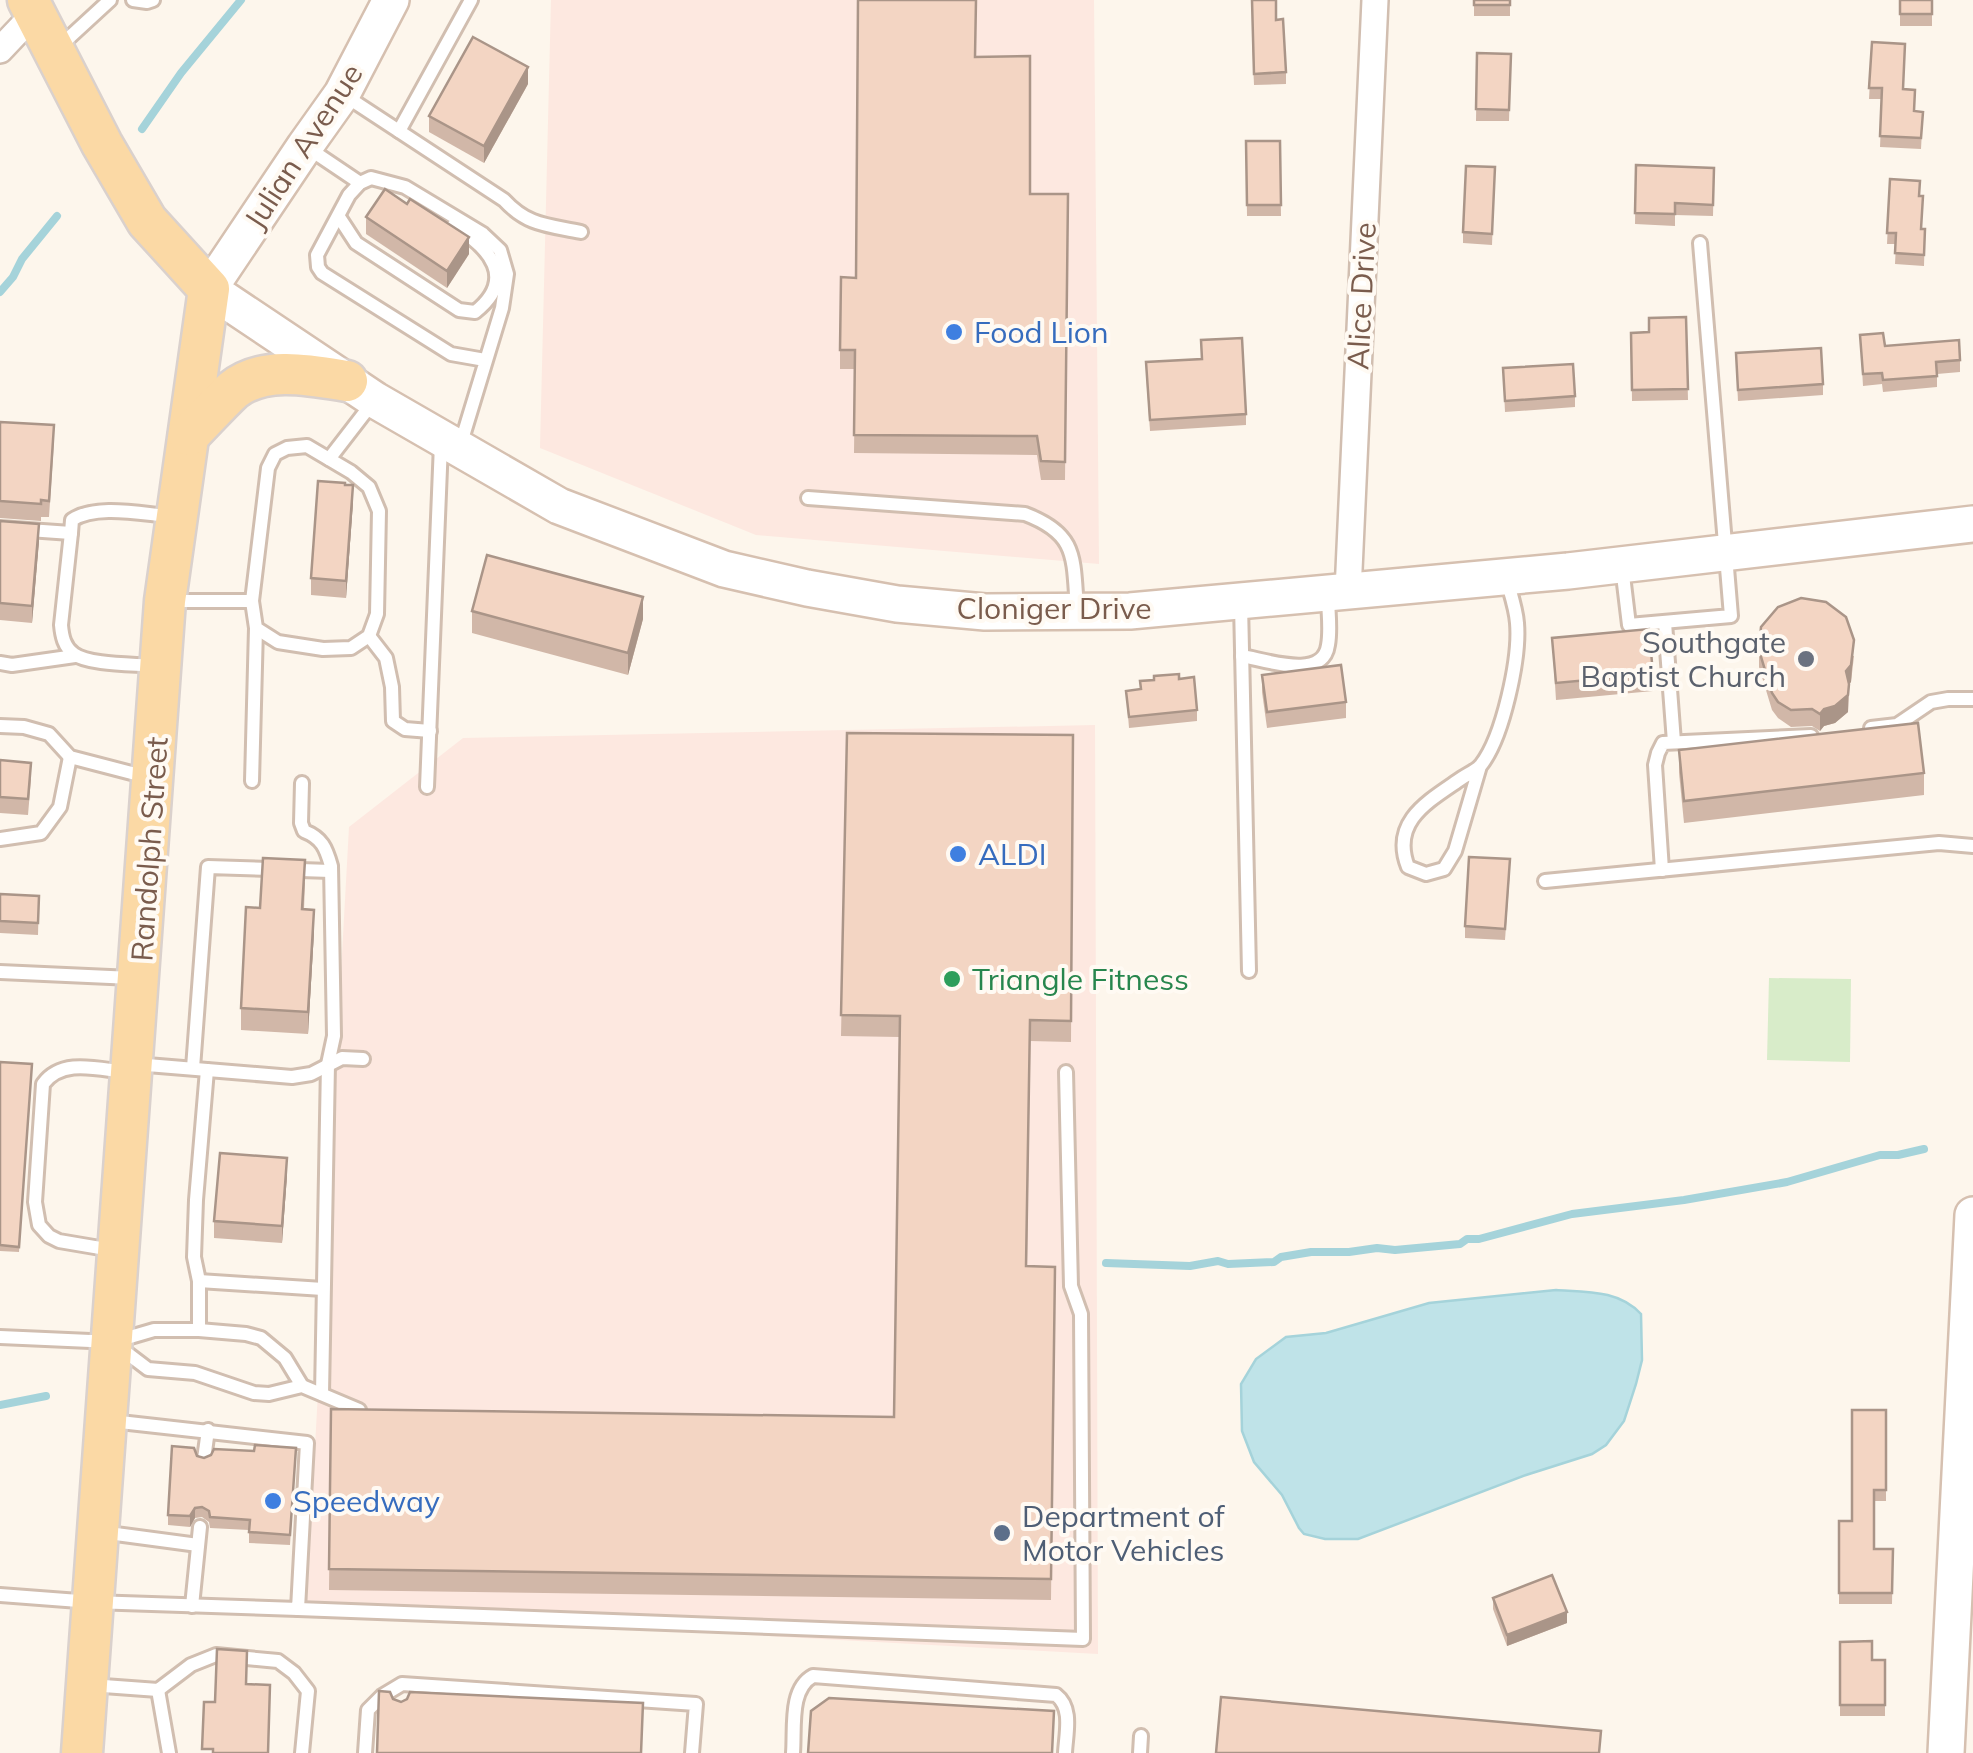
<svg xmlns="http://www.w3.org/2000/svg" width="1973" height="1753" viewBox="0 0 1973 1753" font-family="Mulish,sans-serif">
  <style>
    .commercial { fill: #fde8e0 }
    .green { fill: #d8ecc9 }
    .water { fill: #bfe3e8; stroke: #a5d3da; stroke-width: 2.5 }
    .lines { fill: none; stroke-linecap: round; stroke-linejoin: round }
    .stream { stroke: #a5d3da; stroke-width: 8 }
    .lane-casing { stroke: #d1beb0; stroke-width: 18 }
    .street-casing { stroke: #d1beb0; stroke-width: 30 }
    .secondary-casing { stroke: #d6c0b0; stroke-width: 40 }
    .primary-casing { stroke: #dad1cd; stroke-width: 45 }
    .lane { stroke: #fff; stroke-width: 12 }
    .street { stroke: #fff; stroke-width: 25 }
    .secondary { stroke: #fff; stroke-width: 35 }
    .primary { stroke: #fbd9a5; stroke-width: 40 }
    .wall { fill: #d1b7a8 }
    .shaded-wall { fill: #aa9588 }
    .building { fill: #f3d5c3; stroke: #aa9588; stroke-width: 2.5 }
    .shop-dot { fill: #3f7fe0; stroke: #fffaf3; stroke-width: 4 }
    .worship-dot { fill: #6b7280; stroke: #fffaf3; stroke-width: 4 }
    .leisure-dot { fill: #2e9e5b; stroke: #fffaf3; stroke-width: 4 }
    .service-dot { fill: #5c6f8a; stroke: #fffaf3; stroke-width: 4 }
    .labels { text-anchor: middle; dominant-baseline: central; stroke-width: 8; stroke-linejoin: round; paint-order: stroke }
    .street-label { font-size: 30px; fill: #7a5c4d; stroke: #fffaf3 }
    .shop-label { font-size: 30px; fill: #366cbe; stroke: #fffaf3; text-anchor: start }
    .worship-label { font-size: 30px; fill: #5b616d; stroke: #fffaf3; text-anchor: end }
    .leisure-label { font-size: 30px; fill: #27864d; stroke: #fffaf3; text-anchor: start }
    .service-label { font-size: 30px; fill: #4e5e75; stroke: #fffaf3; text-anchor: start }
  </style>
  <rect width="100%" height="100%" fill="#fdf6ec"/>
  <g class="commercial">
    <path d="M551,0H1094L1099,564L756,535L540,448Z"/>
    <path d="M1095,725L1098,1654L306,1611L349,827L463,738Z"/>
  </g>
  <path class="green" d="M1769,978L1851,979L1850,1062L1767,1060Z"/>
  <path class="water" d="M1556,1290C1587,1292 1619,1290 1641,1314L1642,1360L1636,1384L1624,1421L1606,1445L1592,1454L1526,1475L1358,1539H1325L1304,1534L1299,1528L1282,1495L1254,1462L1242,1431L1241,1384L1256,1359L1286,1337L1326,1333L1429,1303Z"/>
  <g class="lines">
    <g class="stream">
      <path d="M142,129L181,73L241,0"/>
      <path d="M0,292L13,277L22,259L57,216"/>
      <path d="M1106,1263L1190,1266L1218,1261L1228,1264L1274,1262L1281,1257L1311,1252H1349L1377,1248L1395,1250L1460,1244L1467,1239H1479L1572,1214L1684,1200L1787,1182L1880,1155H1898L1924,1149"/>
      <path d="M0,1405L46,1396"/>
    </g>
    <g class="lane-casing">
      <g id="lane">
        <path d="M133,0L147,2L153,0"/>
        <path d="M60,46L110,0"/>
        <path d="M344,95L504,200C528,226 548,225 581,232"/>
        <path d="M399,131L471,0"/>
        <path d="M308,148L360,183"/>
        <path d="M339,217L356,243L459,310L475,312C517,279 490,247 453,226"/>
        <path d="M307,446L351,472L369,487L379,511L377,614L369,636L351,648L323,649L278,642L256,628L252,601L268,468L275,454L287,448Z"/>
        <path d="M460,446L502,308L507,274L500,250L483,234L405,187L371,178L360,183L349,195L317,255L318,267L322,273L451,354L485,360"/>
        <path d="M329,459L373,402"/>
        <path d="M808,498L1025,514C1078,534 1073,558 1077,609"/>
        <path d="M0,528L71,533"/>
        <path d="M1622,567L1629,625L1731,616L1700,243"/>
        <path d="M168,601H252"/>
        <path d="M1241,604L1249,971"/>
        <path d="M1665,623L1674,742"/>
        <path d="M369,636L386,658L392,687L393,721L405,729L430,731"/>
        <path d="M1242,656C1266,660 1323,681 1328,645C1331,629 1328,612 1328,596"/>
        <path d="M0,663L12,665L75,656"/>
        <path d="M154,666C134,664 89,665 74,654C64,647 62,636 61,625L71,533L72,520C96,504 142,514 170,516"/>
        <path d="M0,726L24,727L49,734L70,757L147,777"/>
        <path d="M1871,728L1897,725L1931,702L1948,699H1973"/>
        <path d="M1480,766L1455,851L1444,869L1426,874L1408,867C1390,821 1429,801 1462,778C1468,774 1477,770 1481,765C1503,737 1520,658 1517,623C1516,608 1510,592 1506,577"/>
        <path d="M252,781L256,628"/>
        <path d="M302,783L301,823L304,831C322,838 326,848 331,866L334,1036L328,1064L322,1394"/>
        <path d="M427,787L441,444"/>
        <path d="M0,839L41,833L60,807L70,757"/>
        <path d="M1662,870L1655,765L1658,753L1663,743L1811,736"/>
        <path d="M1545,881L1939,843L1973,846"/>
        <path d="M0,972L132,978"/>
        <path d="M135,1064L292,1077L311,1074L342,1058L363,1059"/>
        <path d="M193,1068L208,867L331,871"/>
        <path d="M112,1250L59,1241L49,1236L39,1225L35,1202L43,1084C62,1058 97,1069 125,1072"/>
        <path d="M199,1281L323,1289"/>
        <path d="M199,1330V1281L194,1257L196,1200L207,1070"/>
        <path d="M0,1337L113,1342L154,1330H199L246,1334L261,1338L285,1358L302,1386"/>
        <path d="M119,1347L148,1369L195,1373L254,1393L269,1394L302,1386L359,1410"/>
        <path d="M204,1459L208,1430"/>
        <path d="M101,1532L198,1545"/>
        <path d="M0,1595L92,1602L298,1609L307,1443L111,1421"/>
        <path d="M192,1606L200,1527"/>
        <path d="M298,1609L1083,1639L1081,1314L1071,1286L1066,1072"/>
        <path d="M90,1685L158,1690L191,1665L216,1655L278,1661L294,1673L308,1691L302,1753"/>
        <path d="M158,1690L169,1753"/>
        <path d="M365,1753L368,1710L382,1696L402,1684L696,1704L692,1753"/>
        <path d="M793,1753C795,1728 789,1689 813,1676L1056,1695C1073,1708 1066,1733 1065,1753"/>
        <path d="M1140,1753L1141,1736"/>
      </g>
    </g>
    <g class="street-casing">
      <g id="street">
        <path d="M0,50L35,13"/>
        <path d="M1348,592L1375,0"/>
      </g>
    </g>
    <g class="secondary-casing">
      <g id="secondary">
        <path d="M391,0L342,94L305,146L209,289L375,400L559,506L724,569L807,588L897,604L985,612L1130,611L1568,571L1973,524"/>
        <path d="M1946,1753L1973,1215"/>
      </g>
    </g>
    <g class="primary-casing">
      <g id="primary">
        <path d="M28,0L102,144L147,221L209,289L165,601L82,1753"/>
        <path d="M189,435C204,420 218,404 233,390C264,365 311,375 347,381"/>
      </g>
    </g>
    <use href="#lane" class="lane"/>
    <use href="#street" class="street"/>
    <use href="#secondary" class="secondary"/>
    <use href="#primary" class="primary"/>
  </g>
  <g class="wall">
    <rect x="1474" y="0" width="36" height="16"/>
    <rect x="1900" y="0" width="32" height="26"/>
    <path d="M1276,20L1286,72V84L1254,85L1252,39Z"/>
    <path d="M1872,42L1903,89L1914,111L1923,112L1921,149L1880,147L1882,99H1869Z"/>
    <path d="M1477,53L1511,54L1509,121H1476Z"/>
    <path d="M975,57L1030,194H1068L1065,480H1041L1037,455L854,453L855,369H840V350L856,278Z"/>
    <path d="M528,84L484,163L429,132V116Z"/>
    <path d="M1246,141H1280L1281,216H1247Z"/>
    <path d="M1636,165L1714,168L1713,216L1675,215V226L1635,224Z"/>
    <path d="M1495,167L1492,245L1463,243V232Z"/>
    <path d="M1890,179L1920,196L1922,229H1925L1924,266L1895,264L1896,244H1887Z"/>
    <path d="M366,217L469,254L447,288L366,234Z"/>
    <path d="M1686,317L1688,400L1632,401L1631,333L1649,332Z"/>
    <path d="M1860,335L1885,346L1960,360V372L1937,374V387L1883,392L1882,384L1863,386Z"/>
    <path d="M1736,364L1823,384V395L1738,401Z"/>
    <path d="M1503,368L1575,396V407L1505,412Z"/>
    <path d="M1146,373L1246,414V425L1150,431Z"/>
    <path d="M0,422L54,442L49,517H41V521L0,518Z"/>
    <path d="M353,502L346,598L311,595V578Z"/>
    <path d="M0,521L39,541L32,623L0,620Z"/>
    <path d="M472,611L643,619L628,675L472,633Z"/>
    <path d="M1552,638L1653,674V691L1556,700Z"/>
    <path d="M1759,650L1854,656L1851,682L1849,684L1848,712L1835,723L1824,726L1820,731L1812,726L1791,727L1778,718L1772,710L1759,667Z"/>
    <path d="M1262,675L1346,702V718L1267,728L1262,692Z"/>
    <path d="M1179,679L1197,710V721L1129,728L1126,691L1140,689Z"/>
    <path d="M847,733L1073,735L1071,1042L1030,1041L1027,1266L1055,1267L1051,1600L329,1590L331,1409L894,1417L899,1037L841,1036Z"/>
    <path d="M1679,750L1924,773V795L1684,823L1679,773Z"/>
    <path d="M0,760L31,779L28,815L0,813Z"/>
    <path d="M1510,871L1505,940L1465,938V926Z"/>
    <path d="M305,882L304,910L314,932L308,1034L241,1030V1008L260,908Z"/>
    <path d="M0,894L39,896L38,935L0,933Z"/>
    <path d="M0,1062L32,1064L19,1252L0,1251Z"/>
    <path d="M287,1175L282,1243L214,1238V1221Z"/>
    <path d="M1886,1410V1501H1874V1549H1893L1892,1604H1839V1521H1852Z"/>
    <path d="M296,1448L290,1545L249,1543V1530L210,1528L209,1522L202,1517L195,1518L190,1527L168,1525V1515L197,1456L204,1458Z"/>
    <path d="M1493,1598L1567,1623L1507,1646L1493,1609Z"/>
    <path d="M1840,1642L1872,1660H1885V1716H1840Z"/>
  </g>
  <g class="shaded-wall">
    <path d="M528,67V84L484,163V146Z"/>
    <path d="M469,237V254L447,288V271Z"/>
    <path d="M353,485V502L346,598V581Z"/>
    <path d="M39,524V541L32,623V606Z"/>
    <path d="M643,597V619L628,675V653Z"/>
    <path d="M1854,640L1851,682L1846,688V671Z"/>
    <path d="M1849,684L1848,712L1835,723L1824,726L1820,731V714Z"/>
    <path d="M314,910V932L308,1034V1012Z"/>
    <path d="M287,1158V1175L282,1243V1226Z"/>
    <path d="M195,1508V1518L190,1527V1516Z"/>
    <path d="M1567,1612V1623L1507,1646V1635Z"/>
  </g>
  <g class="building">
    <path d="M858,0H976L975,57L1030,56V194H1068L1065,462L1041,461L1037,436L854,435L855,350H840L841,277L856,278Z"/>
    <path d="M1252,0H1276V20L1283,19L1286,72L1254,74Z"/>
    <rect x="1474" y="0" width="36" height="5"/>
    <rect x="1900" y="0" width="32" height="14"/>
    <path d="M473,37L528,67L484,146L429,116Z"/>
    <path d="M1872,42L1905,44L1903,89L1915,90L1914,111L1923,112L1921,138L1880,136L1882,88H1869Z"/>
    <path d="M1477,53L1511,54L1509,110L1476,109Z"/>
    <path d="M1246,141H1280L1281,205H1247Z"/>
    <path d="M1636,165L1714,168L1713,205L1675,203V214L1635,213Z"/>
    <path d="M1466,166L1495,167L1492,234L1463,232Z"/>
    <path d="M1890,179L1920,181L1919,196H1923L1921,229H1925L1924,255L1895,253L1896,233H1887Z"/>
    <path d="M385,189L407,204L410,199L469,237L447,271L366,217Z"/>
    <path d="M1686,317L1688,389L1632,390L1631,333L1649,332V318Z"/>
    <path d="M1883,333L1885,346L1959,340L1960,360L1936,362L1937,376L1883,380L1882,373L1863,374L1860,335Z"/>
    <path d="M1242,338L1246,414L1150,420L1146,362L1202,359L1201,340Z"/>
    <path d="M1821,348L1823,384L1738,390L1736,353Z"/>
    <path d="M1573,364L1575,396L1505,401L1503,368Z"/>
    <path d="M0,422L54,425L49,501L41,500V504L0,501Z"/>
    <path d="M318,481L345,483V485H353L346,581L311,578Z"/>
    <path d="M0,521L39,524L32,606L0,603Z"/>
    <path d="M487,555L643,597L628,653L472,611Z"/>
    <path d="M1801,598L1826,602L1846,617L1854,640L1851,665L1846,671L1849,684L1848,695L1835,706L1824,709L1820,714L1812,709L1791,710L1778,702L1772,693L1759,650L1761,627L1778,607Z"/>
    <path d="M1649,629L1653,674L1556,683L1552,638Z"/>
    <path d="M1341,665L1346,702L1267,712L1262,675Z"/>
    <path d="M1179,674V679L1194,677L1197,710L1129,717L1126,691L1141,689L1140,681L1154,680V676Z"/>
    <path d="M1918,723L1924,773L1684,801L1679,750Z"/>
    <path d="M847,733L1073,735L1071,1021L1030,1020L1026,1266L1055,1267L1051,1579L329,1569L331,1409L894,1417L900,1016L841,1015Z"/>
    <path d="M0,760L31,763L28,799L0,797Z"/>
    <path d="M1469,857L1510,859L1505,929L1465,926Z"/>
    <path d="M263,858L305,860L302,909L314,910L308,1012L241,1008L246,907L260,908Z"/>
    <path d="M0,894L39,896L38,923L0,921Z"/>
    <path d="M0,1062L32,1064L19,1247L0,1245Z"/>
    <path d="M220,1153L287,1158L282,1226L214,1221Z"/>
    <path d="M1852,1410H1886V1490H1874V1549H1893L1892,1593H1839V1521H1852Z"/>
    <path d="M255,1445L296,1448L290,1535L249,1532L250,1520L210,1517L209,1511L202,1507L195,1508L190,1516L168,1515L172,1446L194,1448L197,1456L204,1458L211,1455L214,1449L254,1451Z"/>
    <path d="M1552,1575L1567,1612L1507,1635L1493,1598Z"/>
    <path d="M1872,1641V1660H1885V1705H1840V1642Z"/>
    <path d="M217,1649L247,1651L246,1684L270,1685L268,1753H213V1749H202L204,1702H215Z"/>
    <path d="M379,1691L390,1692L393,1699L401,1702L407,1699L410,1692L643,1703L641,1753H377Z"/>
    <path d="M1221,1697L1601,1731L1599,1753H1216Z"/>
    <path d="M829,1698L1054,1711L1052,1753H808L811,1711Z"/>
  </g>
  <g class="shop-dot">
    <circle cx="954" cy="332" r="10"/>
    <circle cx="958" cy="854" r="10"/>
    <circle cx="273" cy="1501" r="10"/>
  </g>
  <circle class="worship-dot" cx="1806" cy="659" r="10"/>
  <circle class="leisure-dot" cx="952" cy="979" r="10"/>
  <circle class="service-dot" cx="1002" cy="1533" r="10"/>
  <g class="labels">
    <g class="street-label">
      <text transform="translate(303 146) rotate(-57)">Julian Avenue</text>
      <text transform="translate(1361 296) rotate(-87)">Alice Drive</text>
      <text x="1054" y="608">Cloniger Drive</text>
      <text transform="translate(149 849) rotate(-86)">Randolph Street</text>
    </g>
    <g class="shop-label">
      <text x="974" y="332">Food Lion</text>
      <text x="978" y="854">ALDI</text>
      <text x="293" y="1501">Speedway</text>
    </g>
    <g class="worship-label">
      <text x="1786" y="642">Southgate<tspan x="1786" dy="34">Baptist Church</tspan></text>
    </g>
    <g class="leisure-label">
      <text x="972" y="979">Triangle Fitness</text>
    </g>
    <g class="service-label">
      <text x="1022" y="1516">Department of<tspan x="1022" dy="34">Motor Vehicles</tspan></text>
    </g>
  </g>
</svg>
